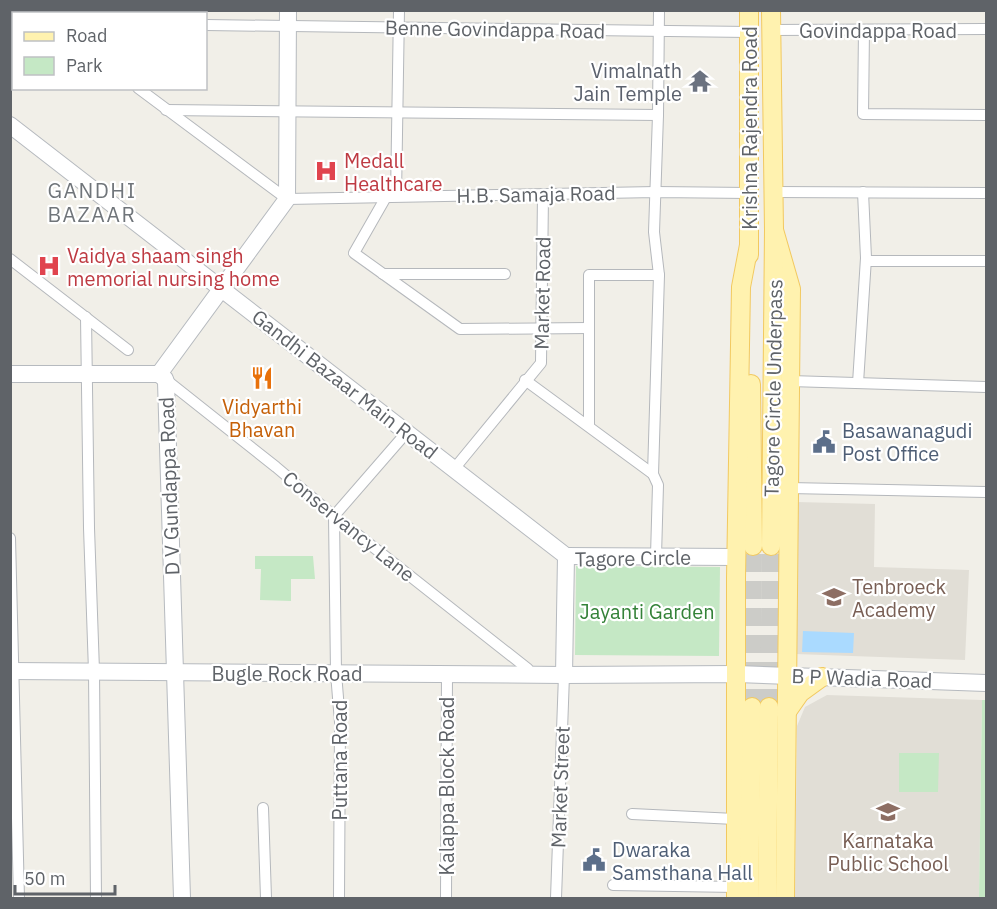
<svg xmlns="http://www.w3.org/2000/svg" width="997" height="909" viewBox="0 0 997 909" font-family="'IBM Plex Sans',sans-serif">
  <style>
    .education { fill: #e1ded6 }
    .green { fill: #c5e8c5 }
    .water { fill: #aadaff }
    .lines { fill: none; stroke-linecap: round; stroke-linejoin: round }
    .primary-tunnel { stroke: #ccccc8; stroke-width: 18; stroke-dasharray: 18 9; stroke-linecap: butt }
    .street-casing { stroke: #b5b8bc; stroke-width: 12 }
    .secondary-casing { stroke: #b6babf; stroke-width: 18 }
    .primary-casing { stroke: #f2c960; stroke-width: 20 }
    .street { stroke: #fff; stroke-width: 10 }
    .secondary { stroke: #fff; stroke-width: 16 }
    .primary { stroke: #fff2af; stroke-width: 18 }
    .labels { text-anchor: middle; dominant-baseline: central; stroke-width: 4.5; stroke-linejoin: round; paint-order: stroke }
    .street-label { font-size: 20px; fill: #5f6368; stroke: #fff }
    .worship-label { font-size: 20px; fill: #5b616d; stroke: #fff; text-anchor: end }
    .health-label { font-size: 20px; fill: #be3a42; stroke: #fff; text-anchor: start }
    .food-label { font-size: 20px; fill: #c56008; stroke: #fff }
    .service-label { font-size: 20px; fill: #4e5e75; stroke: #fff; text-anchor: start }
    .education-label { font-size: 20px; fill: #785e54; stroke: #fff; text-anchor: start }
    .park-label { font-size: 20px; fill: #348238; stroke: #fff }
    .neighbourhood-label { font-size: 21px; letter-spacing: 1.5px; fill: #70757a; stroke: #fff }
  </style>
  <rect width="100%" height="100%" fill="#f1efe8"/>
  <g class="education">
    <path d="M797,502L875,504L874,567L969,570L965,660L795,654Z"/>
    <path d="M827,695L982,700L979,898H795L797,726L805,707Z"/>
  </g>
  <g class="green">
    <path d="M255,556H313L315,579H291V601L260,600L261,569H255Z"/>
    <path d="M576,566L720,567L719,656L575,655Z"/>
    <path d="M982,700H986V898H979Z"/>
    <path d="M899,753H939L938,792H899Z"/>
  </g>
  <path class="water" d="M803,631L854,633L853,653L802,652Z"/>
  <g class="lines">
    <g class="primary-tunnel">
      <path d="M752,707L753,546"/>
      <path d="M769,707L771,546"/>
    </g>
    <g class="street-casing">
      <g id="street">
        <path d="M10,23H14"/>
        <path d="M206,25L749,32"/>
        <path d="M770,30L986,29"/>
        <path d="M864,30L863,114L986,115"/>
        <path d="M138,88L287,199L656,192L749,193"/>
        <path d="M166,110L658,115"/>
        <path d="M774,192L986,193"/>
        <path d="M396,196L399,10"/>
        <path d="M386,197L354,253L460,329L589,328"/>
        <path d="M10,259L128,350"/>
        <path d="M866,261H986"/>
        <path d="M383,274H505"/>
        <path d="M86,317L89,528L94,671L96,898"/>
        <path d="M165,379L276,467L334,516L528,669L529,675"/>
        <path d="M525,380L653,474"/>
        <path d="M790,381L986,387"/>
        <path d="M858,383L866,258L863,192"/>
        <path d="M589,426V275H659"/>
        <path d="M454,469L541,363L543,194"/>
        <path d="M789,488L986,492"/>
        <path d="M10,538L19,898"/>
        <path d="M656,556L658,485L653,474L659,275L654,232L658,115L659,10"/>
        <path d="M263,808L266,898"/>
        <path d="M632,814L735,819"/>
        <path d="M613,885L736,887"/>
        <path d="M339,898L340,722L336,673L334,516L407,432"/>
        <path d="M446,898L447,673"/>
        <path d="M556,898L564,675"/>
      </g>
    </g>
    <g class="secondary-casing">
      <g id="secondary">
        <path d="M10,125L566,556"/>
        <path d="M10,374H159"/>
        <path d="M159,374L165,379L166,382L182,898"/>
        <path d="M159,374L287,199L288,10"/>
        <path d="M566,556L737,557"/>
        <path d="M10,671L564,675L737,674L986,683"/>
        <path d="M564,675L566,556"/>
      </g>
    </g>
    <g class="primary-casing">
      <g id="primary">
        <path d="M749,10V255"/>
        <path d="M774,230L791,289L785,898"/>
        <path d="M751,384L753,546"/>
        <path d="M771,546L774,230L771,10"/>
        <path d="M786,713L800,693L822,677"/>
        <path d="M736,898V578L741,287L749,245"/>
        <path d="M749,898L752,707"/>
        <path d="M767,898L769,707"/>
      </g>
    </g>
    <use href="#street" class="street"/>
    <use href="#secondary" class="secondary"/>
    <use href="#primary" class="primary"/>
  </g>
  <defs>
    <g id="temple-bare" transform="scale(1.8)"><path d="M0-6L5-2H3V0L6.5 2.5H4V6H1.5V3h-3V6H-4V2.5H-6.5L-3 0V-2H-5Z" fill="#6b7280" stroke="#fff" stroke-width="2.5" paint-order="stroke"/></g>
    <g id="hospital-bare" transform="scale(1.8)"><path d="M-5-5h3v3.5h4V-5h3V5h-3V1.5h-4V5h-3Z" fill="#e0444e" stroke="#fff" stroke-width="2.5" paint-order="stroke"/></g>
    <g id="restaurant-bare" transform="scale(1.8)"><path d="M-5-6h1v4h1v-4h1v4h1v-4h1v5L-1.5 .5V6h-2V.5L-5-1ZM5-6V6H3V1.5H1.5Q1.5-4 5-6Z" fill="#e8710a" stroke="#fff" stroke-width="2.5" paint-order="stroke"/></g>
    <g id="civic-bare" transform="scale(1.8)"><path d="M-.6-6.5H3V-4.5H.6V-3L4-1V1h2V6H-6V1h2V-1L-.6-3ZM-1.2 2.5V6h2.4V2.5Z" fill="#5c6f8a" stroke="#fff" stroke-width="2.5" paint-order="stroke"/></g>
    <g id="school-bare" transform="scale(1.8)"><path d="M0-5L7-2L0 1L-7-2ZM-4 1L0 2.5L4 1V4Q0 6-4 4Z" fill="#8d6e63" stroke="#fff" stroke-width="2.5" paint-order="stroke"/></g>
  </defs>
  <g fill-rule="evenodd">
    <use href="#temple-bare" x="700" y="81"/>
    <use href="#hospital-bare" x="326" y="171"/>
    <use href="#hospital-bare" x="49" y="266"/>
    <use href="#restaurant-bare" x="262" y="378"/>
    <use href="#civic-bare" x="824" y="442"/>
    <use href="#school-bare" x="834" y="597"/>
    <use href="#school-bare" x="888" y="812"/>
    <use href="#civic-bare" x="594" y="860"/>
  </g>
  <g class="labels">
    <g class="street-label">
      <text transform="translate(495 29) rotate(1)">Benne Govindappa Road</text>
      <text x="878" y="30">Govindappa Road</text>
      <text transform="translate(749 128) rotate(-90)">Krishna Rajendra Road</text>
      <text transform="translate(536 194) rotate(-1)">H.B. Samaja Road</text>
      <text transform="translate(542 293) rotate(-89)">Market Road</text>
      <text transform="translate(345 384) rotate(38)">Gandhi Bazaar Main Road</text>
      <text transform="translate(773 388) rotate(-89)">Tagore Circle Underpass</text>
      <text transform="translate(169 486) rotate(-92)">D V Gundappa Road</text>
      <text transform="translate(349 526) rotate(39)">Conservancy Lane</text>
      <text transform="translate(633 558) rotate(-1)">Tagore Circle</text>
      <text x="287" y="673">Bugle Rock Road</text>
      <text transform="translate(862 678) rotate(2)">B P Wadia Road</text>
      <text transform="translate(339 760) rotate(-90)">Puttana Road</text>
      <text transform="translate(446 786) rotate(-90)">Kalappa Block Road</text>
      <text transform="translate(560 787) rotate(-88)">Market Street</text>
    </g>
    <g class="worship-label">
      <text x="682" y="70">Vimalnath<tspan x="682" dy="23">Jain Temple</tspan></text>
    </g>
    <g class="health-label">
      <text x="344" y="160">Medall<tspan x="344" dy="23">Healthcare</tspan></text>
      <text x="67" y="255">Vaidya shaam singh<tspan x="67" dy="23">memorial nursing home</tspan></text>
    </g>
    <g class="food-label">
      <text x="262" y="406">Vidyarthi<tspan x="262" dy="23">Bhavan</tspan></text>
    </g>
    <g class="service-label">
      <text x="842" y="430">Basawanagudi<tspan x="842" dy="23">Post Office</tspan></text>
      <text x="612" y="849">Dwaraka<tspan x="612" dy="23">Samsthana Hall</tspan></text>
    </g>
    <g class="education-label">
      <text x="852" y="586">Tenbroeck<tspan x="852" dy="23">Academy</tspan></text>
      <text x="888" y="840" text-anchor="middle">Karnataka<tspan x="888" dy="23">Public School</tspan></text>
    </g>
    <g class="park-label">
      <text x="647" y="611">Jayanti Garden</text>
    </g>
    <g class="neighbourhood-label">
      <text x="92" y="190">GANDHI<tspan x="92" dy="24">BAZAAR</tspan></text>
    </g>
  </g>
  <rect width="997" height="909" fill="none" stroke="#5f6368" stroke-width="24"/>
  <rect x="12" y="12" width="195" height="78" fill="#ffffff" stroke="#bfc1c3" stroke-width="1.5"/>
  <rect x="24" y="32" width="30" height="9" fill="#fff2af" stroke="#bfc1c3" stroke-width="1.5"/>
  <text x="66" y="42" font-size="18" fill="#5f6368">Road</text>
  <rect x="24" y="57" width="30" height="18" fill="#c5e8c5" stroke="#bfc1c3" stroke-width="1.5"/>
  <text x="66" y="72" font-size="18" fill="#5f6368">Park</text>
  <path d="M15 885v9h100v-9" fill="none" stroke="#5f6368" stroke-width="3"/>
  <text x="24" y="885" font-size="18" fill="#5f6368" stroke="#ffffff" stroke-width="4.5" paint-order="stroke">50 m</text>
</svg>
